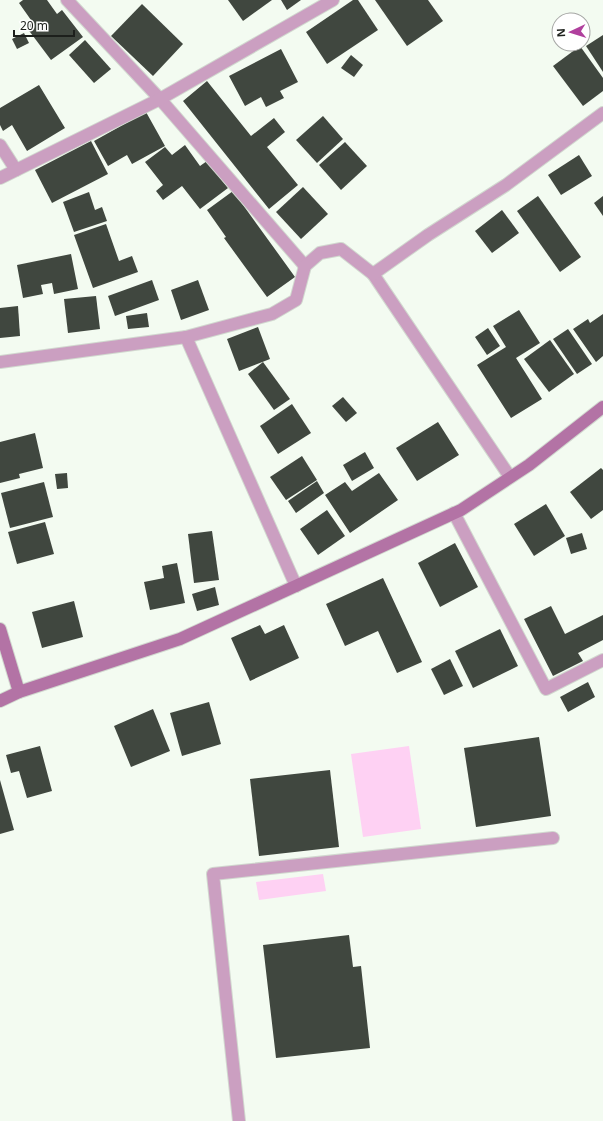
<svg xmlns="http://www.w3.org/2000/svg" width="603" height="1121" viewBox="0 0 603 1121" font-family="'Noto Sans',sans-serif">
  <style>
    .green { fill: #fed1f3 }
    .building { fill: #40473f }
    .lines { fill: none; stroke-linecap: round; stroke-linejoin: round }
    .street-casing { stroke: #d1d8cf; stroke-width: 14 }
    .secondary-casing { stroke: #d1d8cf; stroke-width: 14 }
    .street { stroke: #cb9fc1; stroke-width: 12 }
    .secondary { stroke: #b373a5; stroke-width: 12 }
  </style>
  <rect width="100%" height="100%" fill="#f3fbf1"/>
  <g class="green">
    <path d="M409,746L421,829L363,837L351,754Z"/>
    <path d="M323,874L326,891L259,900L256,882Z"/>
  </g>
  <g class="building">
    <path d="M23,0H47L57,14L62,10L83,37L51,60L24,24L31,20L19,3Z"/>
    <path d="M228,0H272L243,21Z"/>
    <path d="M281,0H301L287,10Z"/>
    <path d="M353,0H358L378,30L327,64L306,32Z"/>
    <path d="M375,0H428L443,21L407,46Z"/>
    <path d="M142,4L183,44L153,76L111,36Z"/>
    <path d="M24,33L29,43L17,49L12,39Z"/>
    <path d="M603,35V72L586,46Z"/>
    <path d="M85,40L111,69L94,83L69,55Z"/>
    <path d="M580,46L603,78V91L583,106L553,66Z"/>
    <path d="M281,49L298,82L280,91L284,98L266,107L261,97L245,106L229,76Z"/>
    <path d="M351,55L363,65L354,77L341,68Z"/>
    <path d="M207,81L251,136L274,118L285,132L267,147L298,185L269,209L183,101Z"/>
    <path d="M39,85L65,128L27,151L12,125L3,131L0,125V108Z"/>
    <path d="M146,112L165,146L132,164L127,155L108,166L94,141Z"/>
    <path d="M323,116L343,139L317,163L296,140Z"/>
    <path d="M91,141L108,174L52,203L35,170Z"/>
    <path d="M345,142L367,166L341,190L319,165Z"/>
    <path d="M185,145L200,166L207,161L228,188L200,209L182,186L163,200L156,191L163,185L145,162L165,147L172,155Z"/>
    <path d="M579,155L592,176L561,195L548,175Z"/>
    <path d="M303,187L328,214L301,239L276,212Z"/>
    <path d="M233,191L295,277L267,297L224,238L226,237L207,210Z"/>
    <path d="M89,192L95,210L102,207L107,221L74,232L63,202Z"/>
    <path d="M538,196L581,257L560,272L517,211Z"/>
    <path d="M603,196V216L594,203Z"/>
    <path d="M502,210L519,233L492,253L475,231Z"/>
    <path d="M106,224L119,261L132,256L138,272L93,288L74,235Z"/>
    <path d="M71,254L78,289L54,294L52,283L41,285L43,294L23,298L17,265Z"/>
    <path d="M152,280L159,300L115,316L108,296Z"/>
    <path d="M198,280L209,310L181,320L171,290Z"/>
    <path d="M96,296L100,329L68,333L64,299Z"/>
    <path d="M18,306L20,336L0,338V308Z"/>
    <path d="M519,310L540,343L516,358L542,399L511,418L477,365L506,347L493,326Z"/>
    <path d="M147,313L149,327L128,329L126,316Z"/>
    <path d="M603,314V356L596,362L573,329L588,319L590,323Z"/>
    <path d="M258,327L270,359L239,371L227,339Z"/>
    <path d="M488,328L500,346L487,355L475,337Z"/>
    <path d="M568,329L592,364L577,374L553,339Z"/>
    <path d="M550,340L574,374L549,392L524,359Z"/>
    <path d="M263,362L290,399L274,410L248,374Z"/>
    <path d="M343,397L357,413L346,422L332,406Z"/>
    <path d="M292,404L311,433L278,454L260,426Z"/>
    <path d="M438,422L459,455L417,481L396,448Z"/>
    <path d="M35,433L43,468L19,474L20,478L0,483V442Z"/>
    <path d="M365,452L374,468L352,481L343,465Z"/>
    <path d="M302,456L317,480L286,500L270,477Z"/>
    <path d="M601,468L603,470V510L591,519L570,492Z"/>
    <path d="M67,473L68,488L57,489L55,474Z"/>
    <path d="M379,473L398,500L350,533L325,495L345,482L352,491Z"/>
    <path d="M317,481L324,493L296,513L288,501Z"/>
    <path d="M44,482L53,517L10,528L1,493Z"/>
    <path d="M546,504L565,536L534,556L514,524Z"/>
    <path d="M327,510L345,536L318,555L300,529Z"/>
    <path d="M45,522L54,554L17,564L8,532Z"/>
    <path d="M212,531L219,580L194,583L188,534Z"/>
    <path d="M582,533L587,549L571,554L566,538Z"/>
    <path d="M455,543L478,587L440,607L418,563Z"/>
    <path d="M177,563L185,603L150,610L144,582L164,578L162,566Z"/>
    <path d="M383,578L422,662L397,673L378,631L345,646L326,604Z"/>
    <path d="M215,587L219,605L197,611L192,594Z"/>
    <path d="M74,601L83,637L42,648L32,612Z"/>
    <path d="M551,606L565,634L603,615V640L578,653L583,661L553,676L524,619Z"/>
    <path d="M260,625L265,634L284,625L299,658L250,681L231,638Z"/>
    <path d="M500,629L518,666L473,688L455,651Z"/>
    <path d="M450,659L463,686L444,695L431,669Z"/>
    <path d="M588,682L595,697L568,712L560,697Z"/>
    <path d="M209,702L221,744L182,756L170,713Z"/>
    <path d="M153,709L170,751L131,767L114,726Z"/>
    <path d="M539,737L551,816L476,827L464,748Z"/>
    <path d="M40,746L52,791L27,798L19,771L11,773L6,755Z"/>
    <path d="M330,770L339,847L259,856L250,779Z"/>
    <path d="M0,780L14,830L0,834Z"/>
    <path d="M349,935L353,967L361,966L370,1048L276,1058L263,945Z"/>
  </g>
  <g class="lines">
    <g class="street-casing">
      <g id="street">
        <path d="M67,0L160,99L305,266"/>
        <path d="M0,145L16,170"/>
        <path d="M0,178L160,99L333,0"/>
        <path d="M373,274L510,477"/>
        <path d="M186,337L296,586"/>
        <path d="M0,362L186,337L272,314L296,300L305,266L320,253L341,249L373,274L428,235L506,185L603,113"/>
        <path d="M454,513L546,689L603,660"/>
        <path d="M239,1121L213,874L553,838"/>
      </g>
    </g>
    <g class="secondary-casing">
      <g id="secondary">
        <path d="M0,629L19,692"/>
        <path d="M0,701L19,692L180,639L461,510L529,465L603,407"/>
      </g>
    </g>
    <use href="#street" class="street"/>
    <use href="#secondary" class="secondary"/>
  </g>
  <g transform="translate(571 32) rotate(266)"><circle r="19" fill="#ffffff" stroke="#a5a6a4"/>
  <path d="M0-3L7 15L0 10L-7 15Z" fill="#b0409d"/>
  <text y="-6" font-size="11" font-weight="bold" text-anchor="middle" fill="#1d201c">N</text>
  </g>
  <path d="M14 30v6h60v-6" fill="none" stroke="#1d201c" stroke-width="2"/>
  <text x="20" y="30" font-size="12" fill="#1d201c" stroke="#ffffff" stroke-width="3" paint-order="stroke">20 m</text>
</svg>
